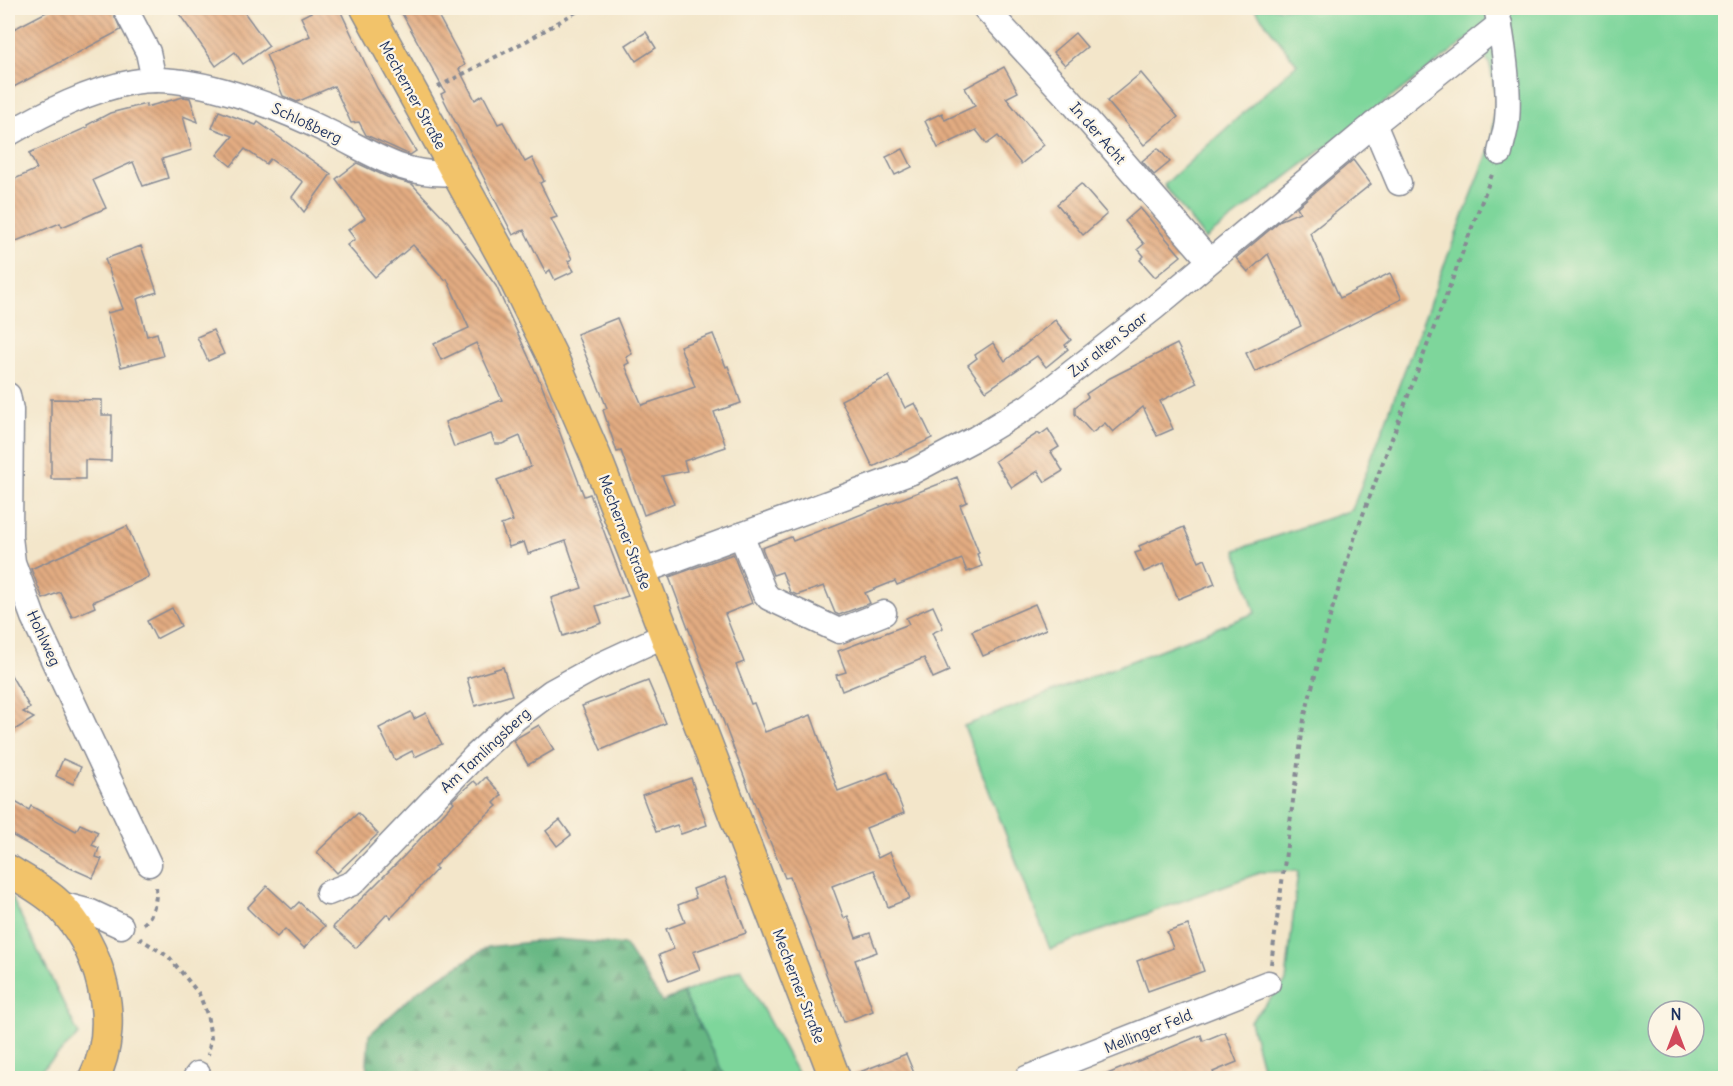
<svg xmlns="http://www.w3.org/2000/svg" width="1733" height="1086" viewBox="0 0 1733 1086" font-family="Delius,sans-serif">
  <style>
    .grass { fill: #7ed69b; stroke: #4c827c; stroke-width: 1.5; fill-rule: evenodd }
    .forest { fill: url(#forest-firs); stroke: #407370; stroke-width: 1.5 }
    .building { fill: url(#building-back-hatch) }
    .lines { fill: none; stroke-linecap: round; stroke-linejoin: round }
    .minor-casing { stroke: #878a94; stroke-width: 27 }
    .major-casing { stroke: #878a94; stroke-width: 33 }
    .path { stroke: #878a94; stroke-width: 4; stroke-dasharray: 4.5 4.5; stroke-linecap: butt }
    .minor { stroke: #fff; stroke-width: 24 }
    .major { stroke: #f2c36a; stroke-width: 30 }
    .labels { text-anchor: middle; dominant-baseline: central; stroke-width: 4.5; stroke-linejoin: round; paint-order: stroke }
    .street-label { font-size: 15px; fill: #1b2f5e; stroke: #fcf5e5 }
  </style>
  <defs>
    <pattern id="forest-firs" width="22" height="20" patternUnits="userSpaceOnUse" patternTransform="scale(1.5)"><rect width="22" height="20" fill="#66b783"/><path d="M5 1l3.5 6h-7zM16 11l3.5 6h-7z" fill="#53956e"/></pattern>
    <pattern id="building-back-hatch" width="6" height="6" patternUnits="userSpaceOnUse" patternTransform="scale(1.5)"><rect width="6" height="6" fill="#e3ac81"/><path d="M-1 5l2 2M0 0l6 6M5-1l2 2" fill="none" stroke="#b78c6d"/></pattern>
  </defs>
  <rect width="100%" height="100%" fill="#fcf5e5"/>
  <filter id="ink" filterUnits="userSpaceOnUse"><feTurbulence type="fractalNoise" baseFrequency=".0167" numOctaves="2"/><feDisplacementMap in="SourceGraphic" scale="12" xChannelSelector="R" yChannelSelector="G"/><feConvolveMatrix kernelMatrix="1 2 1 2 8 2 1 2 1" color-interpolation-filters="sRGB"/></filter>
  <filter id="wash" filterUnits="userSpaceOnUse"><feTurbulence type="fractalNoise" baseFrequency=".008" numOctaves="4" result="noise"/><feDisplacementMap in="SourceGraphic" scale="24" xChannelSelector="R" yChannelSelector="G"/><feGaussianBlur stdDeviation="1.35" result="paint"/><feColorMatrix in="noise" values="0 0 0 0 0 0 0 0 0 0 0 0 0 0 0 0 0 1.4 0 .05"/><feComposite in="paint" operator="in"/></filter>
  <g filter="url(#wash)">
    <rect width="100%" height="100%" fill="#f3e6ca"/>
    <g class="grass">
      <path d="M1254,8H1725V1078H1265L1250,1021L1286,982L1298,871L1262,872L1050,949L964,726L1255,613L1236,550L1352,510L1443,268L1492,143L1496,97L1490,65L1472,36L1205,239L1164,185L1297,64ZM1658,1011H1694V1047H1658Z"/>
      <path d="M8,894L11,896L79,1035L32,1078H8Z"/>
      <path d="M741,969L800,1078H726L683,993Z"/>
    </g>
    <path class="forest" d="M556,939L625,945L662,1002L683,993L726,1078H366L369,1035L419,990L488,947Z"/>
    <g id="blocks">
      <g class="building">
        <path d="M54,8H111L121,30L8,90V32Z"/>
        <path d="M175,8H241L269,46L243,64L235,52L216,66Z"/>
        <path d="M319,8H339L377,88L416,151L410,155L366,135L359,122L351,123L334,86L297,102L283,96L266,55L310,36L301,17Z"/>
        <path d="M399,8H434L465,65L459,69L475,100L483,95L498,124L503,122L525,162L532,158L544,181L540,183L557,217L551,219L572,259L568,261L574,271L555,280L550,270L546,273L524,230L513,235L441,94L445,92Z"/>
        <path d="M646,32L656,48L636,61L626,45Z"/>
        <path d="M1075,33L1087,47L1065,65L1053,52Z"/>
        <path d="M1004,67L1018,92L1006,98L1044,145L1021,164L998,136L987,144L976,130L938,148L925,121L942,113L945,120L975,106L965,88Z"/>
        <path d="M1141,73L1178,117L1144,145L1107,101Z"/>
        <path d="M183,97L190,98L198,122L183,116L192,150L162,159L168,178L143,186L133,162L93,180L106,208L62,227L60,223L14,242L8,213V182L37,169L29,153L88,127L87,125L110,113L146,104V107Z"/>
        <path d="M219,111L256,125L258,122L331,174L304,212L292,197L303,182L270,159L266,164L245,149L231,166L217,155L233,136L212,128Z"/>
        <path d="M1158,148L1170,162L1154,175L1142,161Z"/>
        <path d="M903,149L912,167L895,175L886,157Z"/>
        <path d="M1353,160L1371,184L1310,233L1340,298L1390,273L1402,299L1255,372L1246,353L1301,326L1268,254L1248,272L1236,258L1281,220L1300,212L1297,207Z"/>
        <path d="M357,163L387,177L412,184L449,223L496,286L542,386L584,496L590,494L628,596L596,606L602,623L563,636L551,598L582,588L566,541L528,554L524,542L509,547L501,525L513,521L497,480L531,467L520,436L502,444H495L491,434L454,447L445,422L502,400L476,343L441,360L434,344L469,328L447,279L445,280L413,245L375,277L347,245L355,239L348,230L365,218L336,179Z"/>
        <path d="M1081,184L1107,214L1083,235L1057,204Z"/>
        <path d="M1140,208L1181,256L1155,277L1140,260L1144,256L1138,249L1144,244L1125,221Z"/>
        <path d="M141,246L157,292L137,299L147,336L157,333L163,356L121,367L107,313L123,309L105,259Z"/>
        <path d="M617,318L632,354L626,357L629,363L625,365L642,405L695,387L680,346L713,334L726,367L728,366L741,403L714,412L726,447L684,461L687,471L662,476L674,503L644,515L621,451L617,452L603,410L607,408L577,334Z"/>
        <path d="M1055,320L1071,340L1065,345L1068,349L1046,367L1037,356L986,391L968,365L977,358L975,355L993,343L1005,361Z"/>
        <path d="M213,330L224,354L208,361L197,337Z"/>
        <path d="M1177,344L1197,383L1160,401L1173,429L1157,436L1143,407L1113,432L1105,423L1092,433L1075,414V407L1088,397L1086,394L1110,378Z"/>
        <path d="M889,376L905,408L915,403L932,438L873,467L841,400Z"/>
        <path d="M51,399L102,400V415H112L111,461L85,460V479H51Z"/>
        <path d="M1048,429L1059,447L1051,452L1063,471L1045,482L1038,471L1012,488L995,461L1038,433L1040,435Z"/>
        <path d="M957,477L967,502L960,505L979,553L977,554L982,566L967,572L962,559L897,585L895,581L865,593L870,603L839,615L835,613L824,586L797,595L790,592L782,572L773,575L762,548L791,537L793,541Z"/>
        <path d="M127,526L149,577L93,602L95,607L72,617L60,592L43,599L31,569Z"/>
        <path d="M1184,527L1199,562L1205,559L1215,584L1178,599L1164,563L1144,572L1135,553L1141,551L1139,546Z"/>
        <path d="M733,554L752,603L725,614L744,662L736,665L751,704L754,703L765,732L811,715L838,791L888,772L904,813L866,828L878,858L890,852L910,898L888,907L874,870L832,886L844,918L848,916L856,938L870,933L877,952L855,960L873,1011L844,1022L790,877L785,878L753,800L669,577Z"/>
        <path d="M1035,604L1046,629L983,656L972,631Z"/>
        <path d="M933,606L943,628L932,633L949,671L933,678L924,658L842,691L836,675L846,672L838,651L909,624L906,618Z"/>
        <path d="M172,608L181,626L156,639L147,621Z"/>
        <path d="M503,667L512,695L475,706L467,678Z"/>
        <path d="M8,670L30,708L23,712L34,718L8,734Z"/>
        <path d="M648,681L666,723L601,750L582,706Z"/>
        <path d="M411,712L414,719L426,713L442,744L415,757L412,751L395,760L379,728Z"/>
        <path d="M539,725L554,750L528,765L513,740Z"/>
        <path d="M63,759L81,767L73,784L56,776Z"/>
        <path d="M486,777L502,795L494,803L497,806L468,831L434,867L437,869L391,918L387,914L356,948L333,927L405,855L454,802L452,800L474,781L478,785Z"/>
        <path d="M691,778L707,825L681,834L677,825L656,832L642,795Z"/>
        <path d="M8,798L29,810L31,806L76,831L80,824L98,832L92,845L99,848L96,857L102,859L93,878L66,866L8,833Z"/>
        <path d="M358,813L378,834L337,873L317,852Z"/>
        <path d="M560,820L571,835L557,846L546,831Z"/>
        <path d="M725,877L746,933L693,952L700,969L669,981L659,955L674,949L666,929L685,922L678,905L696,898L693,889Z"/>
        <path d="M267,886L292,909L299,902L325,926L304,948L285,929L277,937L247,908Z"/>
        <path d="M1188,925L1204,971L1148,991L1137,961L1173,948L1167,932Z"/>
        <path d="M1225,1032L1237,1062L1213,1072L1216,1078H1098L1201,1035L1203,1041Z"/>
        <path d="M906,1054L916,1078H852V1075Z"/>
      </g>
    </g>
  </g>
  <g filter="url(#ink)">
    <use href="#blocks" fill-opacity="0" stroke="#878a94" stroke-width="1.5"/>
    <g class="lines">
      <g class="minor-casing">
        <g id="minor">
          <path d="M125,8L148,52L154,80"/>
          <path d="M985,8L1070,100L1209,260"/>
          <path d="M1496,8C1503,37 1510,90 1507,120C1506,131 1502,142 1500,153"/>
          <path d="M1374,124L1399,183"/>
          <path d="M8,134C46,112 89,90 133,82C191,71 281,108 333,134C377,156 404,177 456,173"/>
          <path d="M8,395L11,410L10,537L13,562L33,617L149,864"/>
          <path d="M741,535L764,592L769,598L839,631L884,613"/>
          <path d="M641,572L912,472L976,438L1029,406L1154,308L1374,124L1500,24"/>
          <path d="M328,893L353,883L474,757L515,719L551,692L598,666L665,635"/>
          <path d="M57,903L91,912L121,926"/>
          <path d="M195,1078L198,1074"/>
          <path d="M1027,1078L1268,983"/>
        </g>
      </g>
      <g class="major-casing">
        <g id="major">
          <path d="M366,8L506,263L554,360L596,457L641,572L835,1078"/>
          <path d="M8,870C24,880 43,890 57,903C101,945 122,1023 94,1078"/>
        </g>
      </g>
      <g class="path">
        <path d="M438,87L528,40L583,8"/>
        <path d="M143,924C154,916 157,898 156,885"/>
        <path d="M139,938L169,957L199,994L207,1014L211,1038L208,1055"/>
        <path d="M1271,964L1304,719L1331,613L1356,533L1493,172"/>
      </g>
      <use href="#minor" class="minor"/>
      <use href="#major" class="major"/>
    </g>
  </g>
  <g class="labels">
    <g class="street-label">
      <text transform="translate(413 95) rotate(61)">Mecherner Straße</text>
      <text transform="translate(307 123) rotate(25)">Schloßberg</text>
      <text transform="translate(1098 133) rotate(49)">In der Acht</text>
      <text transform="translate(1108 344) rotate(-38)">Zur alten Saar</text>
      <text transform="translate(625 532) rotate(69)">Mecherner Straße</text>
      <text transform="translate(44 638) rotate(65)">Hohlweg</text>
      <text transform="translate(485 750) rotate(-43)">Am Tamlingsberg</text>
      <text transform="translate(799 986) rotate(69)">Mecherner Straße</text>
      <text transform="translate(1148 1031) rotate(-22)">Mellinger Feld</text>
    </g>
  </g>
  <rect width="1733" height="1086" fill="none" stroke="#fcf5e5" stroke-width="30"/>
  <g transform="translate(1676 1029)"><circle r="28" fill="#fcf5e5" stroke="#a2a6af" stroke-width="1.5"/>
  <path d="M0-4.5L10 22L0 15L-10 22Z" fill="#d1495b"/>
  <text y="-9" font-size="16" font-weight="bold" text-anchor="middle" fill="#1b2f5e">N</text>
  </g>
</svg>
